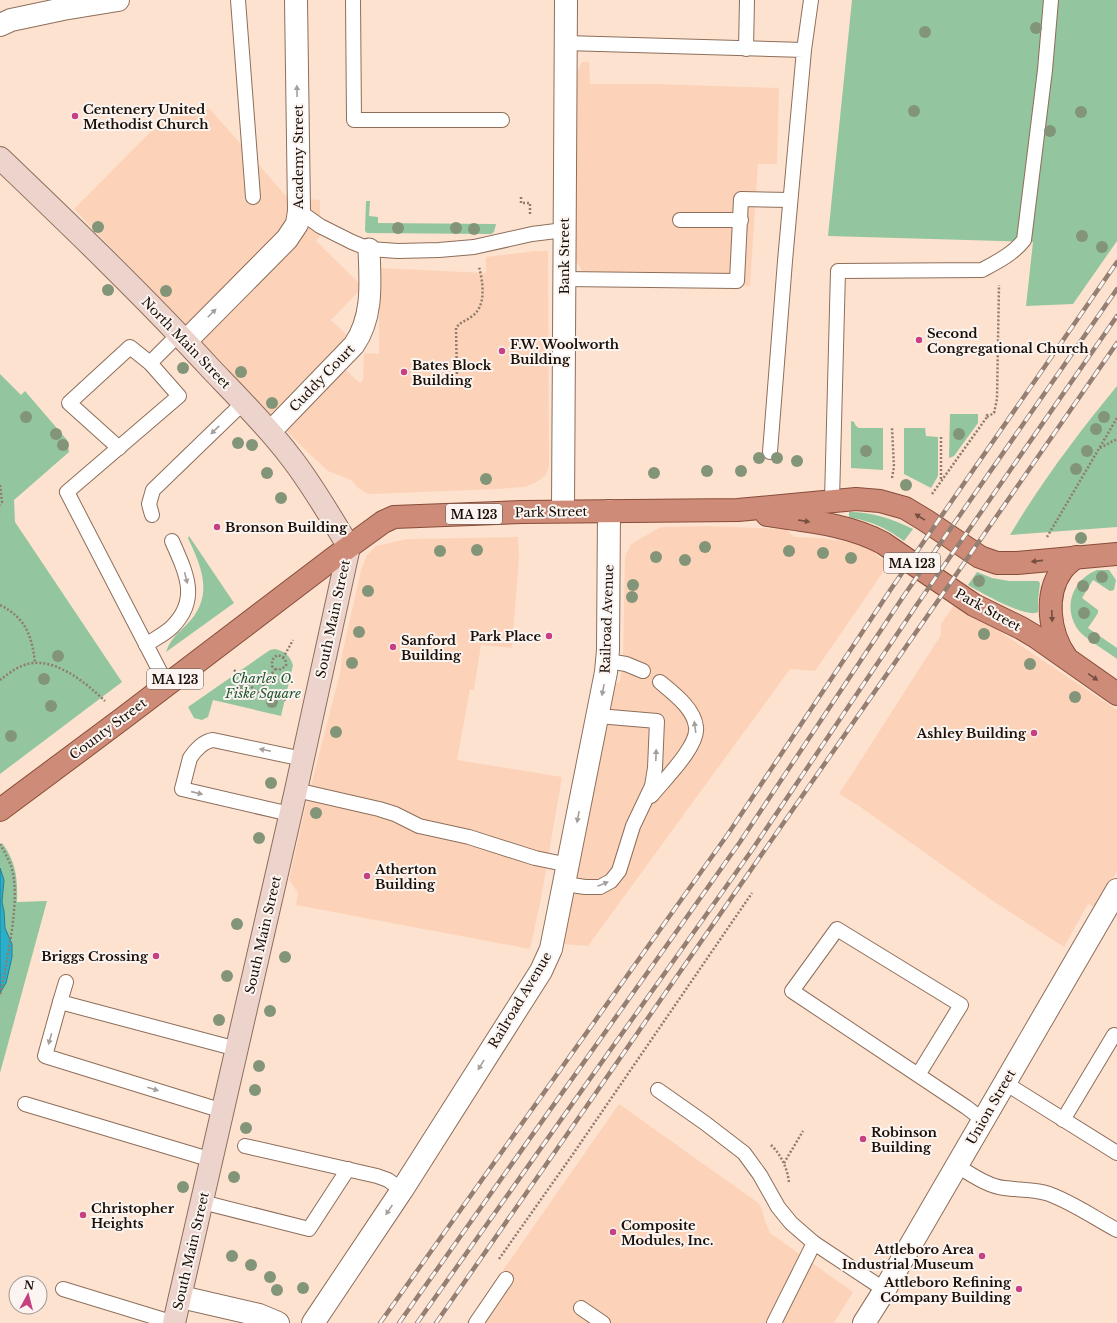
<svg xmlns="http://www.w3.org/2000/svg" width="1117" height="1323" viewBox="0 0 1117 1323" font-family="'Libre Baskerville',serif">
  <style>
    .built { fill: #fcd3b8 }
    .green { fill: #93c59e }
    .water { fill: #2aafca; stroke: #267f90 }
    .lines { fill: none; stroke-linecap: round; stroke-linejoin: round }
    .service-casing { stroke: #8d6e5a; stroke-width: 16 }
    .pedestrian-casing { stroke: #8d6e5a; stroke-width: 23 }
    .minor-casing { stroke: #8d6e5a; stroke-width: 24 }
    .tertiary-casing { stroke: #8d6e5a; stroke-width: 24 }
    .secondary-casing { stroke: #8d6e5a; stroke-width: 24 }
    .trunk-casing { stroke: #874d3a; stroke-width: 24 }
    .path { stroke: #8f7c6f; stroke-width: 2.5; stroke-dasharray: 2 2; stroke-linecap: butt }
    .service { stroke: #fff; stroke-width: 14 }
    .pedestrian { stroke: #fff; stroke-width: 21 }
    .minor { stroke: #fff; stroke-width: 22 }
    .tertiary { stroke: #fff; stroke-width: 22 }
    .secondary { stroke: #ecd4cc; stroke-width: 22 }
    .trunk { stroke: #ce8b77; stroke-width: 22 }
    .rail-casing { stroke: #947f72; stroke-width: 4.5 }
    .rail { stroke: #fbf4f0; stroke-width: 3; stroke-dasharray: 9; stroke-linecap: butt }
    .tree { fill: #839578 }
    .oneway { fill: #a49f9c }
    .oneway2 { fill: #744e40 }
    .poi-dot { fill: #c64082; stroke: #fbf4f0; stroke-width: 1.5 }
    .labels { text-anchor: middle; dominant-baseline: central; stroke-width: 4; stroke-linejoin: round; paint-order: stroke }
    .shield { fill: #fbf4f0; stroke: #5e544e; stroke-width: 1 }
    .shield-label { font-size: 12px; font-weight: bold; fill: #1b1008 }
    .poi-label { font-size: 13px; font-weight: bold; fill: #1b1008; stroke: #fbf4f0; text-anchor: start }
    .street-label { font-size: 13px; fill: #1b1008; stroke: #fbf4f0 }
    .park-label { font-size: 13px; font-style: italic; fill: #1e5630; stroke: #fbf4f0 }
  </style>
  <rect width="100%" height="100%" fill="#fee2d0"/>
  <g class="built">
    <path d="M582,62H589L590,84H654L779,88L777,164H758L750,286L597,284L583,272L574,259V79Z"/>
    <path d="M210,109L287,197L320,200V236L316,241L363,287L331,320L348,336L283,402L296,415L343,367L360,383L363,380L364,353L379,354V268L486,273V257L536,251H548L549,467L545,476L535,483L524,487L498,489L372,494L366,493L358,488L351,480L328,471L296,441L74,209L164,118Z"/>
    <path d="M708,526L786,529L794,537L819,538L844,541L871,549L888,565L815,671L790,669L588,946L563,944L570,901L611,685L620,682L623,660L625,556L631,544L661,527Z"/>
    <path d="M518,537L519,557L512,648L481,645L474,690L470,689L457,760L562,777L541,899L530,949L296,905L298,893L289,880L305,809L341,669L342,655L361,570L367,555L376,546L407,539Z"/>
    <path d="M956,602L1117,710V871L1096,908L1088,904L1064,947L993,901L859,806L839,794L941,635V624Z"/>
    <path d="M619,1104L757,1202L761,1207L765,1221L770,1233L853,1292L834,1323H466Z"/>
  </g>
  <g class="green">
    <path d="M852,0H1117V241L1073,304L1026,306L1033,242L828,236Z"/>
    <path d="M366,201H370L369,216L378,217V223L496,224L494,232L491,234L367,233L365,231Z"/>
    <path d="M0,374L21,395L25,391L67,440L69,452L14,500L15,522L122,682L0,774Z"/>
    <path d="M1117,386V527L1010,535C1040,484 1079,432 1117,386Z"/>
    <path d="M950,414H978V423L954,456L949,458Z"/>
    <path d="M851,421L854,422L856,426L859,428H883V470L851,468Z"/>
    <path d="M904,428H925L926,436L938,437V476L931,488L904,474Z"/>
    <path d="M849,512C872,512 893,519 913,529L904,541C885,527 872,522 849,517Z"/>
    <path d="M189,536L234,603L166,652C171,637 180,632 190,621C214,594 201,566 188,538Z"/>
    <path d="M1097,570H1109L1116,580L1114,590L1110,591L1093,580L1082,598L1098,610V613L1088,628L1117,648V659C1108,652 1086,639 1079,631C1062,608 1072,580 1097,570Z"/>
    <path d="M977,572L992,578L1009,581H1038L1040,583L1038,600V612C1027,619 980,592 968,585Z"/>
    <path d="M275,649C285,651 290,656 293,665L281,716L213,700L208,717L202,720L194,718L188,707L270,650Z"/>
    <path d="M2,843C16,861 18,880 17,902L47,901L0,1073V955L4,911L2,902L4,880L0,868V845Z"/>
  </g>
  <path class="water" d="M0,868L4,880L2,902L4,911L5,928L12,944V957L6,983L0,993Z"/>
  <g class="lines">
    <g class="service-casing">
      <g id="service">
        <path d="M238,0L253,197"/>
        <path d="M353,0L354,120H502"/>
        <path d="M565,43L804,50L785,261L770,452"/>
        <path d="M746,49L747,0"/>
        <path d="M804,50L811,0"/>
        <path d="M299,211L320,226L352,242L369,249L398,251L439,250L474,247L532,234L564,230"/>
        <path d="M680,220H741"/>
        <path d="M564,279L737,281L741,199L790,200"/>
        <path d="M119,448L69,403L130,347L150,363"/>
        <path d="M832,500L838,271L982,270C997,262 1013,254 1024,240L1045,70L1051,0"/>
        <path d="M152,515L149,504L153,490L243,403"/>
        <path d="M146,645C154,639 165,634 172,627C200,599 186,573 172,541"/>
        <path d="M608,661L626,664L643,671"/>
        <path d="M167,685L67,492L179,396L150,363L179,334"/>
        <path d="M296,790L379,809L395,814L419,826L469,837L535,858L569,865"/>
        <path d="M651,796C663,781 699,746 696,727C694,708 673,693 660,682"/>
        <path d="M290,814L182,789L190,758C195,750 204,741 213,740L303,759"/>
        <path d="M565,884L585,887H600L611,881L619,871L633,826L652,786L655,768L657,721L598,716"/>
        <path d="M66,982L60,1002L237,1049"/>
        <path d="M60,1002L45,1056L223,1111"/>
        <path d="M918,1075L961,1005L837,929L792,991L966,1107L983,1120"/>
        <path d="M1005,1083L1117,1153"/>
        <path d="M658,1090L705,1123L744,1153L760,1175L778,1207L791,1223L814,1243L885,1290"/>
        <path d="M25,1104L212,1160"/>
        <path d="M1063,1120L1114,1035L1117,1037"/>
        <path d="M245,1146L377,1176L388,1180L402,1190"/>
        <path d="M957,1166C971,1174 987,1186 1004,1188C1018,1190 1032,1189 1046,1193C1069,1200 1096,1219 1117,1230"/>
        <path d="M202,1202L309,1229L348,1169"/>
        <path d="M63,1289L174,1323"/>
        <path d="M581,1308L603,1323"/>
        <path d="M476,1323L506,1279"/>
        <path d="M774,1323L814,1243"/>
      </g>
    </g>
    <g class="pedestrian-casing">
      <path id="pedestrian" d="M270,432L354,345C374,316 370,281 369,249"/>
    </g>
    <g class="minor-casing">
      <g id="minor">
        <path d="M0,25L11,20L63,9L118,0"/>
        <path d="M186,341L287,239L297,224L299,211L296,0"/>
        <path d="M563,511L566,0"/>
        <path d="M313,1323L402,1190L541,971L551,949L606,672L608,650L609,511"/>
      </g>
    </g>
    <g class="tertiary-casing">
      <g id="tertiary">
        <path d="M181,1297L259,1315L278,1323"/>
        <path d="M864,1323L881,1296L1117,890"/>
      </g>
    </g>
    <g class="secondary-casing">
      <path id="secondary" d="M0,158C72,227 144,296 212,370C239,398 266,425 289,455C312,484 330,516 349,547L296,790L174,1323"/>
    </g>
    <g class="trunk-casing">
      <g id="trunk">
        <path d="M767,515C806,521 848,524 883,543L974,605L1021,628L1036,637L1117,694"/>
        <path d="M1066,657C1049,633 1044,595 1062,570C1066,565 1071,561 1076,557"/>
        <path d="M0,810L122,719L335,557L383,522L394,517L522,512L738,510L856,499L880,501L905,508L925,520L980,557L997,563H1017L1117,554"/>
      </g>
    </g>
    <g class="path">
      <path d="M521,197V203H530V215"/>
      <path d="M457,378L456,328C460,322 466,321 471,317C487,307 483,282 479,267"/>
      <path d="M987,417L994,413L997,399L999,285"/>
      <path d="M941,437V481"/>
      <path d="M1100,448L1117,439"/>
      <path d="M892,478L894,467L892,428"/>
      <path d="M0,485L2,502L0,505"/>
      <path d="M932,494L987,417V414"/>
      <path d="M1047,537L1117,418"/>
      <path d="M0,605C26,618 32,636 35,663"/>
      <path d="M283,658L293,640"/>
      <path d="M234,670L258,693L287,700"/>
      <path d="M0,680C7,675 15,668 24,665C53,655 85,682 105,701"/>
      <path d="M258,693L275,669L272,666C272,661 272,658 278,655C283,657 287,660 286,666L279,670L275,669"/>
      <path d="M0,844C4,851 8,858 11,866C22,898 6,962 0,996"/>
      <path d="M771,1145C781,1155 787,1167 789,1182"/>
      <path d="M784,1163L803,1131"/>
      <path d="M499,1259L573,1154L752,893"/>
    </g>
    <use href="#service" class="service"/>
    <use href="#pedestrian" class="pedestrian"/>
    <use href="#minor" class="minor"/>
    <use href="#tertiary" class="tertiary"/>
    <use href="#secondary" class="secondary"/>
    <use href="#trunk" class="trunk"/>
    <g class="rail-casing">
      <g id="rail">
        <path d="M380,1323L728,834L891,589L1117,262"/>
        <path d="M399,1323L740,842L903,597L1117,289"/>
        <path d="M417,1323L752,850L916,606L1117,316"/>
        <path d="M436,1323L1117,343"/>
      </g>
    </g>
    <use href="#rail" class="rail"/>
  </g>
  <g class="tree">
    <circle cx="1036" cy="28" r="6"/>
    <circle cx="925" cy="32" r="6"/>
    <circle cx="914" cy="111" r="6"/>
    <circle cx="1081" cy="112" r="6"/>
    <circle cx="1050" cy="131" r="6"/>
    <circle cx="98" cy="227" r="6"/>
    <circle cx="398" cy="228" r="6"/>
    <circle cx="456" cy="228" r="6"/>
    <circle cx="474" cy="229" r="6"/>
    <circle cx="1082" cy="236" r="6"/>
    <circle cx="1102" cy="247" r="6"/>
    <circle cx="108" cy="290" r="6"/>
    <circle cx="166" cy="291" r="6"/>
    <circle cx="183" cy="368" r="6"/>
    <circle cx="241" cy="372" r="6"/>
    <circle cx="272" cy="403" r="6"/>
    <circle cx="26" cy="417" r="6"/>
    <circle cx="1104" cy="417" r="6"/>
    <circle cx="1096" cy="429" r="6"/>
    <circle cx="56" cy="434" r="6"/>
    <circle cx="959" cy="434" r="6"/>
    <circle cx="238" cy="443" r="6"/>
    <circle cx="63" cy="445" r="6"/>
    <circle cx="252" cy="445" r="6"/>
    <circle cx="866" cy="451" r="6"/>
    <circle cx="1087" cy="451" r="6"/>
    <circle cx="759" cy="458" r="6"/>
    <circle cx="777" cy="458" r="6"/>
    <circle cx="797" cy="461" r="6"/>
    <circle cx="1076" cy="469" r="6"/>
    <circle cx="707" cy="471" r="6"/>
    <circle cx="741" cy="471" r="6"/>
    <circle cx="267" cy="473" r="6"/>
    <circle cx="654" cy="473" r="6"/>
    <circle cx="486" cy="479" r="6"/>
    <circle cx="906" cy="485" r="6"/>
    <circle cx="281" cy="498" r="6"/>
    <circle cx="1081" cy="538" r="6"/>
    <circle cx="705" cy="547" r="6"/>
    <circle cx="477" cy="550" r="6"/>
    <circle cx="440" cy="551" r="6"/>
    <circle cx="789" cy="551" r="6"/>
    <circle cx="823" cy="553" r="6"/>
    <circle cx="656" cy="557" r="6"/>
    <circle cx="851" cy="558" r="6"/>
    <circle cx="685" cy="560" r="6"/>
    <circle cx="1102" cy="577" r="6"/>
    <circle cx="979" cy="581" r="6"/>
    <circle cx="633" cy="585" r="6"/>
    <circle cx="1083" cy="586" r="6"/>
    <circle cx="368" cy="591" r="6"/>
    <circle cx="632" cy="597" r="6"/>
    <circle cx="1084" cy="613" r="6"/>
    <circle cx="359" cy="632" r="6"/>
    <circle cx="984" cy="634" r="6"/>
    <circle cx="1094" cy="638" r="6"/>
    <circle cx="58" cy="656" r="6"/>
    <circle cx="352" cy="663" r="6"/>
    <circle cx="1030" cy="664" r="6"/>
    <circle cx="44" cy="679" r="6"/>
    <circle cx="241" cy="691" r="6"/>
    <circle cx="1075" cy="697" r="6"/>
    <circle cx="272" cy="702" r="6"/>
    <circle cx="51" cy="706" r="6"/>
    <circle cx="336" cy="732" r="6"/>
    <circle cx="11" cy="736" r="6"/>
    <circle cx="271" cy="783" r="6"/>
    <circle cx="316" cy="813" r="6"/>
    <circle cx="259" cy="838" r="6"/>
    <circle cx="237" cy="924" r="6"/>
    <circle cx="285" cy="957" r="6"/>
    <circle cx="227" cy="976" r="6"/>
    <circle cx="270" cy="1011" r="6"/>
    <circle cx="219" cy="1020" r="6"/>
    <circle cx="259" cy="1066" r="6"/>
    <circle cx="255" cy="1090" r="6"/>
    <circle cx="246" cy="1128" r="6"/>
    <circle cx="234" cy="1177" r="6"/>
    <circle cx="183" cy="1187" r="6"/>
    <circle cx="232" cy="1256" r="6"/>
    <circle cx="251" cy="1265" r="6"/>
    <circle cx="270" cy="1277" r="6"/>
    <circle cx="303" cy="1288" r="6"/>
    <circle cx="277" cy="1290" r="6"/>
  </g>
  <defs><path id="oneway-solid" d="M-6-.8H1V-3.2L6.5 0L1 3.2V.8H-6Z"/></defs>
  <g class="oneway">
    <use href="#oneway-solid" transform="translate(297 91) rotate(-91)"/>
    <use href="#oneway-solid" transform="translate(212 313) rotate(-45)"/>
    <use href="#oneway-solid" transform="translate(215 430) rotate(136)"/>
    <use href="#oneway-solid" transform="translate(186 578) rotate(76)"/>
    <use href="#oneway-solid" transform="translate(603 690) rotate(101)"/>
    <use href="#oneway-solid" transform="translate(695 727) rotate(-98)"/>
    <use href="#oneway-solid" transform="translate(265 750) rotate(-168)"/>
    <use href="#oneway-solid" transform="translate(656 755) rotate(-88)"/>
    <use href="#oneway-solid" transform="translate(197 793) rotate(13)"/>
    <use href="#oneway-solid" transform="translate(578 817) rotate(101)"/>
    <use href="#oneway-solid" transform="translate(603 884) rotate(-22)"/>
    <use href="#oneway-solid" transform="translate(50 1039) rotate(106)"/>
    <use href="#oneway-solid" transform="translate(481 1065) rotate(122)"/>
    <use href="#oneway-solid" transform="translate(153 1089) rotate(17)"/>
    <use href="#oneway-solid" transform="translate(389 1210) rotate(124)"/>
  </g>
  <g class="oneway2">
    <use href="#oneway-solid" transform="translate(920 517) rotate(-148)"/>
    <use href="#oneway-solid" transform="translate(804 521) rotate(9)"/>
    <use href="#oneway-solid" transform="translate(1037 561) rotate(174)"/>
    <use href="#oneway-solid" transform="translate(1052 616) rotate(88)"/>
    <use href="#oneway-solid" transform="translate(1093 677) rotate(35)"/>
  </g>
  <g class="poi-dot">
    <circle cx="75" cy="116" r="4"/>
    <circle cx="919" cy="340" r="4"/>
    <circle cx="502" cy="351" r="4"/>
    <circle cx="404" cy="372" r="4"/>
    <circle cx="217" cy="527" r="4"/>
    <circle cx="549" cy="636" r="4"/>
    <circle cx="393" cy="647" r="4"/>
    <circle cx="1034" cy="733" r="4"/>
    <circle cx="367" cy="876" r="4"/>
    <circle cx="156" cy="956" r="4"/>
    <circle cx="863" cy="1139" r="4"/>
    <circle cx="83" cy="1215" r="4"/>
    <circle cx="613" cy="1232" r="4"/>
    <circle cx="982" cy="1256" r="4"/>
    <circle cx="1019" cy="1289" r="4"/>
  </g>
  <g class="labels">
    <g class="shield">
      <rect x="446" y="504" width="56" height="20" rx="3"/>
      <rect x="884" y="553" width="56" height="20" rx="3"/>
      <rect x="147" y="669" width="56" height="20" rx="3"/>
    </g>
    <g class="shield-label">
      <text x="474" y="514">MA 123</text>
      <text x="912" y="563">MA 123</text>
      <text x="175" y="679">MA 123</text>
    </g>
    <g class="poi-label">
      <text x="83" y="109">Centenery United<tspan x="83" dy="15">Methodist Church</tspan></text>
      <text x="927" y="333">Second<tspan x="927" dy="15">Congregational Church</tspan></text>
      <text x="510" y="344">F.W. Woolworth<tspan x="510" dy="15">Building</tspan></text>
      <text x="412" y="365">Bates Block<tspan x="412" dy="15">Building</tspan></text>
      <text x="225" y="527">Bronson Building</text>
      <text x="541" y="636" text-anchor="end">Park Place</text>
      <text x="401" y="640">Sanford<tspan x="401" dy="15">Building</tspan></text>
      <text x="1026" y="733" text-anchor="end">Ashley Building</text>
      <text x="375" y="869">Atherton<tspan x="375" dy="15">Building</tspan></text>
      <text x="148" y="956" text-anchor="end">Briggs Crossing</text>
      <text x="871" y="1132">Robinson<tspan x="871" dy="15">Building</tspan></text>
      <text x="91" y="1208">Christopher<tspan x="91" dy="15">Heights</tspan></text>
      <text x="621" y="1225">Composite<tspan x="621" dy="15">Modules, Inc.</tspan></text>
      <text x="974" y="1249" text-anchor="end">Attleboro Area<tspan x="974" dy="15">Industrial Museum</tspan></text>
      <text x="1011" y="1282" text-anchor="end">Attleboro Refining<tspan x="1011" dy="15">Company Building</tspan></text>
    </g>
    <g class="street-label">
      <text transform="translate(298 157) rotate(-90)">Academy Street</text>
      <text transform="translate(564 256) rotate(-90)">Bank Street</text>
      <text transform="translate(186 343) rotate(46)">North Main Street</text>
      <text transform="translate(322 378) rotate(-46)">Cuddy Court</text>
      <text transform="translate(551 512) rotate(-1)">Park Street</text>
      <text transform="translate(988 610) rotate(29)">Park Street</text>
      <text transform="translate(333 619) rotate(-78)">South Main Street</text>
      <text transform="translate(607 619) rotate(-88)">Railroad Avenue</text>
      <text transform="translate(108 729) rotate(-37)">County Street</text>
      <text transform="translate(263 935) rotate(-77)">South Main Street</text>
      <text transform="translate(520 1000) rotate(-59)">Railroad Avenue</text>
      <text transform="translate(991 1107) rotate(-60)">Union Street</text>
      <text transform="translate(191 1251) rotate(-77)">South Main Street</text>
    </g>
    <g class="park-label">
      <text x="263" y="678">Charles O.<tspan x="263" dy="15">Fiske Square</tspan></text>
    </g>
  </g>
  <g transform="translate(28 1295) rotate(7)"><circle r="19" fill="#fbf4f0" stroke="#a19993"/>
  <path d="M0-3L7 15L0 10L-7 15Z" fill="#c64082"/>
  <text y="-6" font-size="11" font-weight="bold" text-anchor="middle" fill="#1b1008">N</text>
  </g>
</svg>
